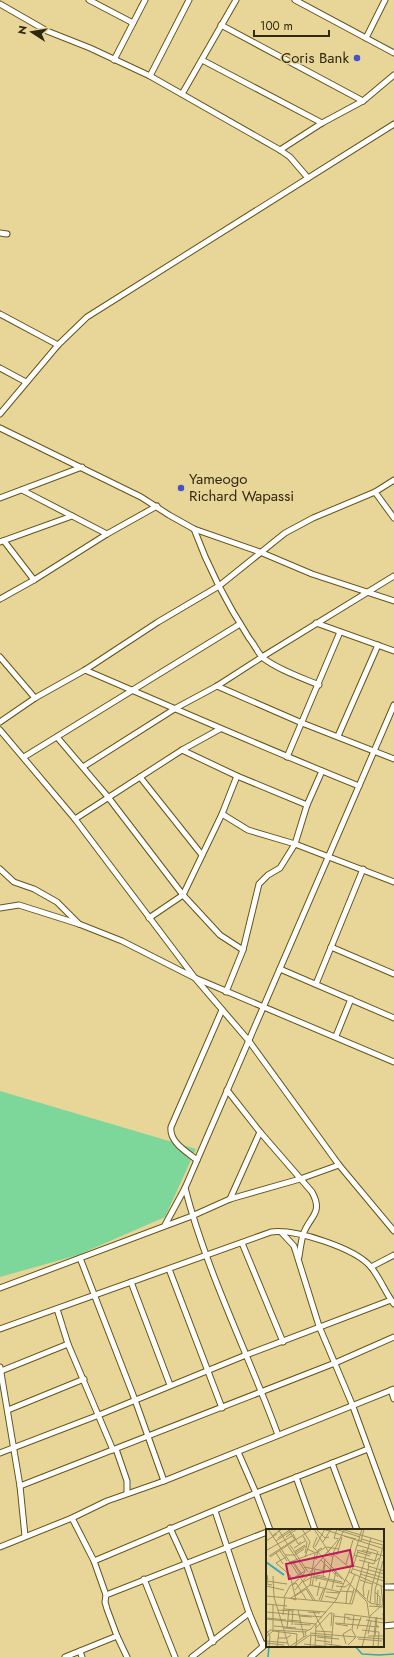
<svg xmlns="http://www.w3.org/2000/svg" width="394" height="1657" viewBox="0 0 394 1657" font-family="Jost,sans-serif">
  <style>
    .green { fill: #7dd69a }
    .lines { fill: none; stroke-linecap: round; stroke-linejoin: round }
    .stream { stroke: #39a5ba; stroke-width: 1.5 }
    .minor-casing { stroke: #655418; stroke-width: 7 }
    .minor { stroke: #fff; stroke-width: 5 }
    .poi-dot { fill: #4652c7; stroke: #e8d699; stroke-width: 1.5 }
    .labels { text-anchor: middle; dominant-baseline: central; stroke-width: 3; stroke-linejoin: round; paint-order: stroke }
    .poi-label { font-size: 15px; fill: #302911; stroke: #e8d699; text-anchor: end }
    .inset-river { fill: none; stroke: #39a5ba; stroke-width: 2 }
    .inset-road { fill: none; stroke: #9e9163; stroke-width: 1 }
    .view { fill: #c2185b; fill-opacity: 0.15; stroke: #c2185b; stroke-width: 2 }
    .inset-edge { fill: none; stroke: #302911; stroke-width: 2 }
  </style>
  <rect width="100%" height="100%" fill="#e8d699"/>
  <path class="green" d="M0,1091L196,1149L165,1217L78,1255L0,1277Z"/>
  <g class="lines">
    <g class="stream">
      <path d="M388,1585L394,1584"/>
      <path d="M355,1646L362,1654L379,1655L394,1654"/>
      <path d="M268,1657L269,1646"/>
    </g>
    <g class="minor-casing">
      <g id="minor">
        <path d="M89,0L133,23"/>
        <path d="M295,0L394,53"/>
        <path d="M0,4L47,31L90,48L150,76L280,150L290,157L308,178"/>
        <path d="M221,25L363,101"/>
        <path d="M366,38L385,0"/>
        <path d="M114,60L145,0"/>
        <path d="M202,60L322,123"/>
        <path d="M150,76L189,0"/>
        <path d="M182,94L236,0"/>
        <path d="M280,150L322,123L363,101L394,75"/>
        <path d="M0,233L7,234"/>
        <path d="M0,314L58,345"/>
        <path d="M0,368L26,382"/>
        <path d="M0,414L58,345L87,317L394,124"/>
        <path d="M0,428L141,497L169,515L194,529L260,552L312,574L394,601"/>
        <path d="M22,490L107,534"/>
        <path d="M375,492L394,518"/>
        <path d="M0,498L82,467"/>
        <path d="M194,529C208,567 227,604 249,638C254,644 258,653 263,658C279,670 300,677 319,685"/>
        <path d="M4,541L34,580"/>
        <path d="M0,542L72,516"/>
        <path d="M0,599L34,580L107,534L157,506"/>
        <path d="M316,623L394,651"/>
        <path d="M0,657L35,698"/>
        <path d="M85,670C176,709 267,749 359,786"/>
        <path d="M217,686L302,723L394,759"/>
        <path d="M0,722L35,698L85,670L158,622L219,586L285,533L313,518L375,492L394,480"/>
        <path d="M0,730L75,819L195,978L249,1041L339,1165L394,1231"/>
        <path d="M338,736L378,645"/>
        <path d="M57,737L108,797L183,895L220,935L243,950"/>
        <path d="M182,750L237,776L307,805"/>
        <path d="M24,757L240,624"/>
        <path d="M287,757L340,632"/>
        <path d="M83,767L176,708L217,686L262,657L394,576"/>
        <path d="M140,777L202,855"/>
        <path d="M222,814L248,830L295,844L394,882"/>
        <path d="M75,819L182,750L220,729"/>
        <path d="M0,869L14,882L34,889L57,902L79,924"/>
        <path d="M0,908L19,905L79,924L122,941L195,978L394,1062"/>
        <path d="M149,918L183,895L222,814L237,776"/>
        <path d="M331,947L394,974"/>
        <path d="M280,969L394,1018"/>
        <path d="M316,984L363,869"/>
        <path d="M226,992L243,950L259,884L268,875L280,868L295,844L307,805L322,771"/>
        <path d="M336,1036L351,999"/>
        <path d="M227,1090L260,1132L312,1192C324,1214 309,1216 303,1235C301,1242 300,1250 299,1257"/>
        <path d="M197,1160C187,1152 169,1142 171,1127L222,1010"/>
        <path d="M185,1188C207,1273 248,1353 278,1435"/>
        <path d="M230,1199L260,1132"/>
        <path d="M165,1225L185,1188L394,705"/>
        <path d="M282,1233L294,1246L319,1326L352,1404L394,1519"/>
        <path d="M242,1243L283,1342"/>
        <path d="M80,1258L135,1400L164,1481"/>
        <path d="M371,1267L394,1255"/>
        <path d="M169,1269L222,1408"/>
        <path d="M131,1282L170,1385"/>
        <path d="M0,1288L192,1216L230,1199L300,1179L339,1165"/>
        <path d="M57,1309L68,1344L113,1450"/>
        <path d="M0,1329L271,1232C296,1229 355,1248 371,1267C380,1278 385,1292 394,1304"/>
        <path d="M0,1367L20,1486L25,1536"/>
        <path d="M1,1371L68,1344"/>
        <path d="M391,1390L394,1399"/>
        <path d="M8,1410L84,1379"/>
        <path d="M116,1449L127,1481V1493"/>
        <path d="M238,1452L256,1493L270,1530"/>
        <path d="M0,1453L99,1415L246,1355L391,1300"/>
        <path d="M332,1463L357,1530"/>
        <path d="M296,1477L315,1530"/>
        <path d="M20,1486L335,1363L394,1337"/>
        <path d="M215,1511L249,1613L263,1646"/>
        <path d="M72,1518L94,1561L106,1595L105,1602L107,1609L117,1636L127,1657"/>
        <path d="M170,1528L186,1563L213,1642"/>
        <path d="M0,1547L72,1518L107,1501L164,1481L394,1389"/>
        <path d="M94,1561L256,1493L368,1449"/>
        <path d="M144,1579L175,1657"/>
        <path d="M383,1587H394"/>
        <path d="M106,1595L267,1532"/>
        <path d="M383,1626L394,1625"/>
        <path d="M80,1651L82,1657"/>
        <path d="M65,1657L117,1636"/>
        <path d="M192,1657L249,1613"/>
        <path d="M251,1657L267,1643"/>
      </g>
    </g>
    <use href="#minor" class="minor"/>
  </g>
  <g class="poi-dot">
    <circle cx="357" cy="58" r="4"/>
    <circle cx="181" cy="488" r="4"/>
  </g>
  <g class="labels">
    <g class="poi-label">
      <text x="349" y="58">Coris Bank</text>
      <text x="189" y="479" text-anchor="start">Yameogo<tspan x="189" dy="17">Richard Wapassi</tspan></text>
    </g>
  </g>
  <g transform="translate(266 1529)">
    <rect width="118" height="118" fill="#e8d699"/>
    <path class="inset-river" d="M0,33L18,46"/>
    <path class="inset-road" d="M2,0L49,71M12,0L22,16M22,0L29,11M36,0L44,13L39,28M48,0L66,28M57,0L118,20M69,0L94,8M71,0L68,9L73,10M75,0L118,13M51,1L59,9L63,8M27,5L32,15L35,13M6,7L16,0M37,7L41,14L39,24M78,7L90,10M20,8L31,0M51,8L47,18L79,52M12,9L25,0M95,10L117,16M93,11L95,12L98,0M0,12L11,5M10,12L28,0M57,13L65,0M24,16L42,43M91,16L111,22M22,17L39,42L36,48M49,18L59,0M28,19L39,12M41,20L50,24L60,18L73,20M1,21L26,7M91,21L105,25M96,21L118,27M14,22L21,32M28,23L39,16M91,23L104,27M10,24L17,35M29,24L40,17M49,24L44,56L74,63M67,25L84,39M19,26H29L38,20M71,26L76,8M88,26L110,32L113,29M3,27L28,11M4,28L46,0M20,28L10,34L24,46L30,71L24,69M57,28L65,19M50,31L52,21L56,19M55,31L72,48M93,31L108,35L112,22M27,32L37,47M24,33L48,24M27,34L37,49M103,34L102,37L118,42M80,35L87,11M85,36L118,45M38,38L64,43M87,40L118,49M67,41L76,50M57,42L59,30M83,43L118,58M85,44L92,22M94,45L118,52M7,47L8,68L23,118M48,47L76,53M57,47L59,35M26,50L39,42M2,51L1,46V55L6,56M80,51L101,73L103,87M94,51L106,55M0,52L21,55M50,52L51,46L60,48M37,53L46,48L78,55M26,56L30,54L40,70M0,57L18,61M46,57L49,40M70,57L79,58L83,55M66,60L70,42M90,60L100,70M29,61L72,11M103,61L101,71L104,74M109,61L117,32M109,61V74M74,62L88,63M60,63L74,64M109,63L114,68V76M0,67L86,75L105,9M29,67L40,60L47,71M51,67L54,53M59,67L71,70M98,67L97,59L103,37M18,68L24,57L33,50M25,69L44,56M53,71L58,59M55,72L63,48L68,22L78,1M80,74L81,63L89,45M84,74L88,60M0,75L21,77M114,76L104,74L106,57L118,14M103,77L118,78M111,77L112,61M18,80L60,83M12,81L27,82M32,81L38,108M47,82L59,105V118M0,83L56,88M42,83L54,84M117,84L118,98M17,86L19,69M33,87L46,88M68,87L84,89M1,89L20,91M0,90L50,95L49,118M81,90L95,91M22,91L34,92M100,91L118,94M69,94L113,98L110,96M28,95L45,96M70,95L82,97M78,95L79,85L117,90M26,96L27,80M8,97L30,99M18,99L41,101M21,99L23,80M50,99L64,84H66L65,97M91,100L95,88M0,101L4,107L3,118M96,101L113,103L112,118M7,102L31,105M50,102L66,103M44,104L90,108M0,105L4,101L40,103M102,105L105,92M39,106L40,102L45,100L70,71L83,43L96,0M102,107H118M109,107L111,88M0,108L7,102V76M51,108L73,110M91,108L118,110M12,109H21L25,106M92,110L116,112M49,111L64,113M0,112L22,114M0,114L18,116M38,115L66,118M60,115L75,117M80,115L77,105L85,100M82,116L90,108L86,101L88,86M11,118L13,102M23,118L41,106M27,118L44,106L66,108M30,118L31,105M44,118L45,106M65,118L68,84M96,118L104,87L117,75L115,57M107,118L110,88"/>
    <path class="view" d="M84,21L87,37L23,50L20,35Z"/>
    <rect width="118" height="118" class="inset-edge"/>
  </g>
  <g transform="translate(32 32) rotate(282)" stroke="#e8d699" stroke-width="3" paint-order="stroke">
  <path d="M0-3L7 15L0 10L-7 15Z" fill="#302911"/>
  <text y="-6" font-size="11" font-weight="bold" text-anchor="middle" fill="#302911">N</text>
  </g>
  <path d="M254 30v6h75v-6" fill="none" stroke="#302911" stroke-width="2"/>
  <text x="260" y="30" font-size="12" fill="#302911" stroke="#e8d699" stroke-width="3" paint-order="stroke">100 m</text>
</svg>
